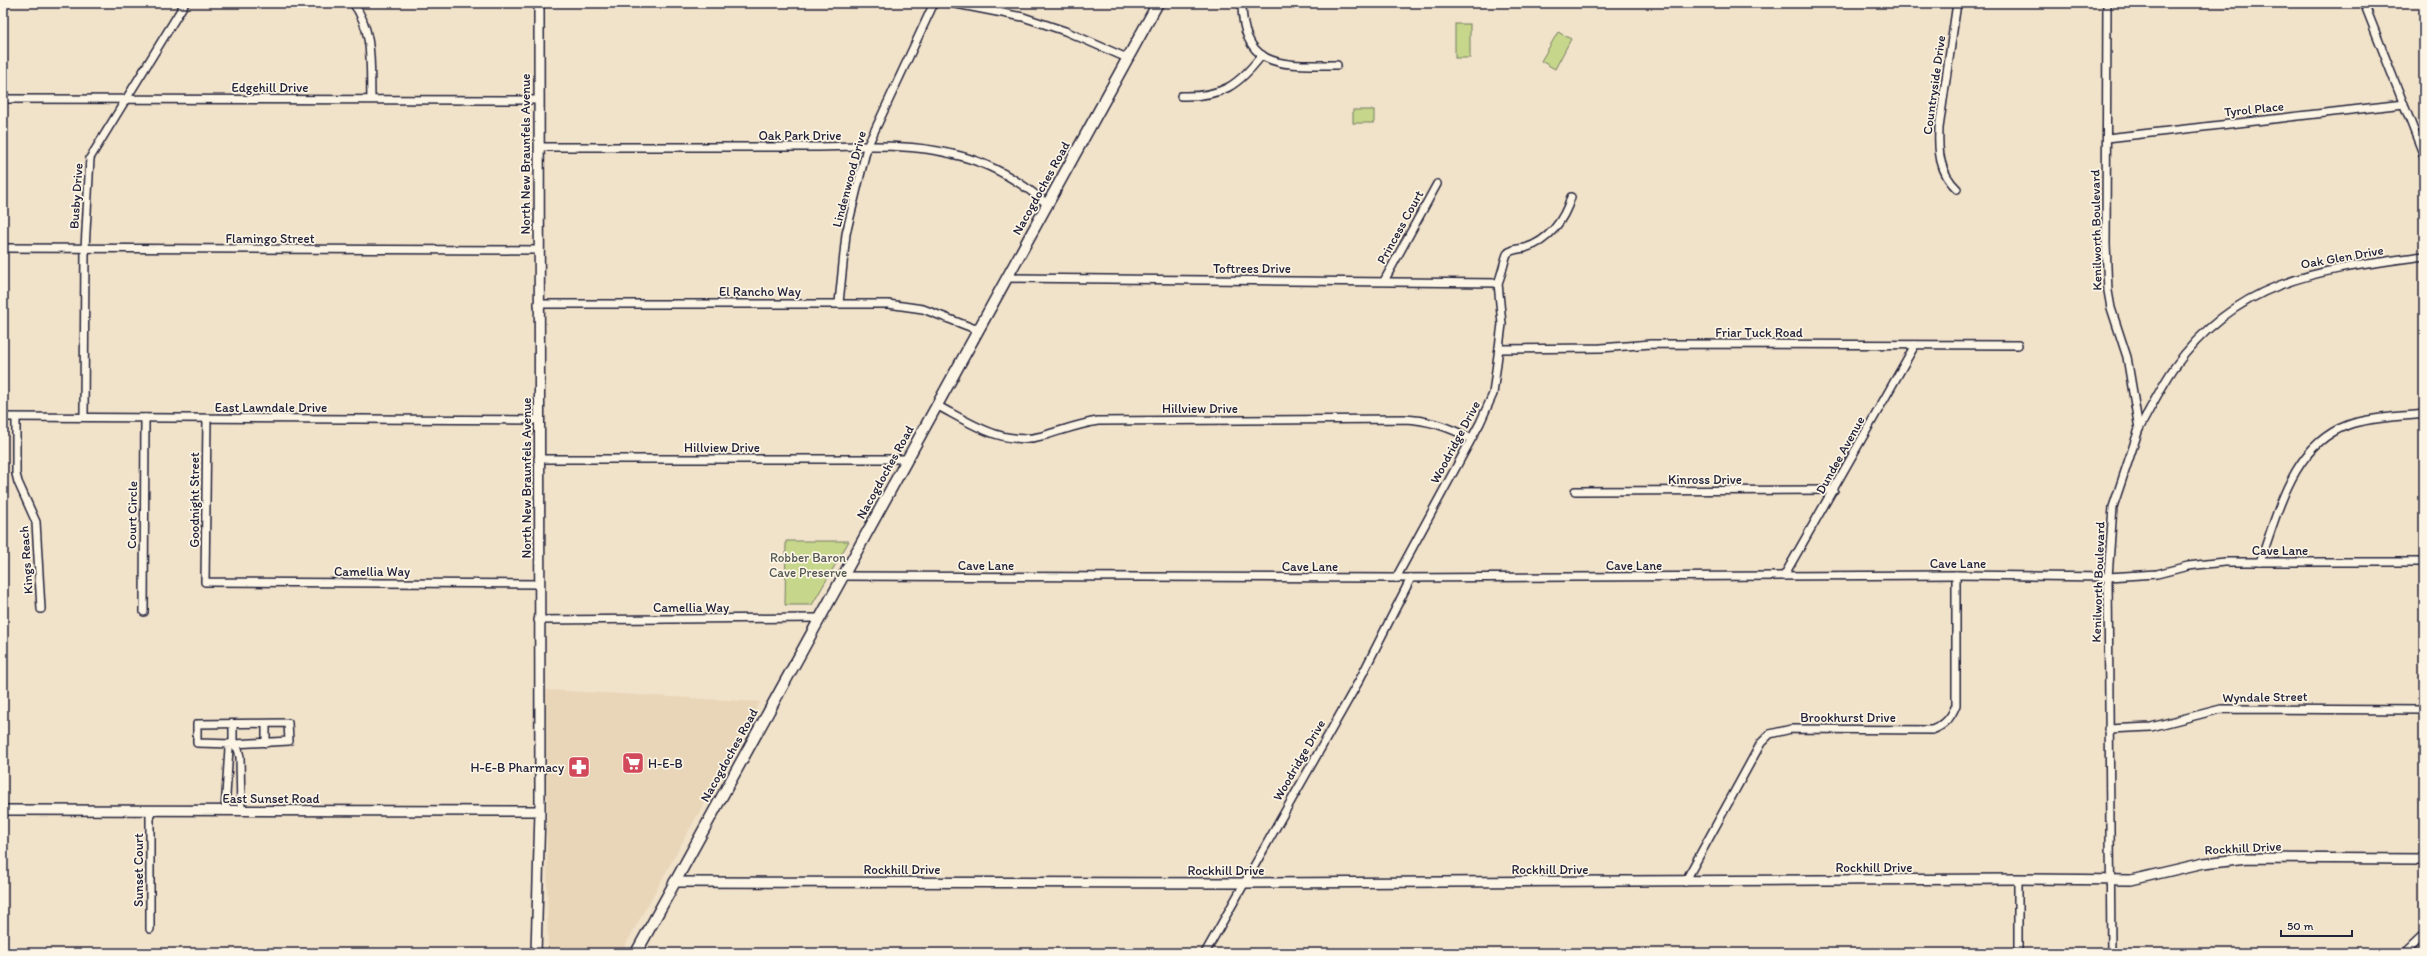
<svg xmlns="http://www.w3.org/2000/svg" width="2427" height="956" viewBox="0 0 2427 956" font-family="Itim,sans-serif">
  <style>
    .built { fill: #e9d5b7 }
    .green { fill: #c6d68a; stroke: #747c62 }
    .lines { fill: none; stroke-linecap: round; stroke-linejoin: round }
    .minor-casing { stroke: #22223b; stroke-width: 10 }
    .tertiary-casing { stroke: #22223b; stroke-width: 12 }
    .secondary-casing { stroke: #22223b; stroke-width: 13 }
    .minor { stroke: #fcf5e5; stroke-width: 7 }
    .tertiary { stroke: #fcf5e5; stroke-width: 9 }
    .secondary { stroke: #fcf5e5; stroke-width: 10 }
    .labels { text-anchor: middle; dominant-baseline: central; stroke-width: 3.5; stroke-linejoin: round; paint-order: stroke }
    .street-label { font-size: 13px; fill: #22223b; stroke: #fcf5e5 }
    .park-label { font-size: 13px; fill: #535853; stroke: #fcf5e5 }
    .poi-label { font-size: 13px; fill: #22223b; stroke: #fcf5e5; text-anchor: start }
  </style>
  <rect width="100%" height="100%" fill="#f1e2ca"/>
  <filter id="ink" filterUnits="userSpaceOnUse"><feTurbulence type="fractalNoise" baseFrequency=".025" numOctaves="2"/><feDisplacementMap in="SourceGraphic" scale="8" xChannelSelector="R" yChannelSelector="G"/><feConvolveMatrix kernelMatrix="1 2 1 2 8 2 1 2 1" color-interpolation-filters="sRGB"/></filter>
  <g filter="url(#ink)">
    <path class="built" d="M546,690L760,702L621,953H548Z"/>
    <g class="green">
      <rect x="1455" y="24" width="15" height="34"/>
      <path d="M1558,32L1571,39L1555,69L1541,61Z"/>
      <rect x="1353" y="110" width="21" height="13"/>
      <path d="M786,541H849L812,605H785Z"/>
    </g>
    <g class="lines">
      <g class="minor-casing">
        <g id="minor">
          <path d="M353,3C374,30 370,67 371,99"/>
          <path d="M951,3L1023,17L1065,31L1127,58"/>
          <path d="M1242,3C1242,71 1285,65 1337,65"/>
          <path d="M2107,3L2106,244L2108,291L2111,308L2127,357L2139,429L2113,507L2108,577L2111,953"/>
          <path d="M2364,3L2424,156"/>
          <path d="M3,6L5,3"/>
          <path d="M1181,96C1222,97 1238,86 1262,55"/>
          <path d="M3,99L538,100"/>
          <path d="M2107,138L2404,104"/>
          <path d="M539,147C628,147 716,147 805,147C853,147 906,142 952,154C989,162 1019,180 1047,204"/>
          <path d="M1957,189C1939,172 1938,151 1939,128L1957,3"/>
          <path d="M3,248L538,250"/>
          <path d="M1006,278L1498,283"/>
          <path d="M1384,281L1437,184"/>
          <path d="M1498,283C1501,277 1506,255 1507,254C1511,249 1519,249 1525,248C1549,241 1564,220 1571,197"/>
          <path d="M839,303L846,234L867,147L934,3"/>
          <path d="M538,304H888L923,309L978,330"/>
          <path d="M1499,349L1601,348L1651,344L2018,345"/>
          <path d="M936,405C969,422 1003,447 1042,436C1061,431 1078,424 1098,421L1404,419C1429,420 1448,427 1470,438"/>
          <path d="M3,417L538,420"/>
          <path d="M84,417L85,249L90,158L185,3"/>
          <path d="M16,418V474L18,482L36,522L41,609"/>
          <path d="M207,419L205,582L539,584"/>
          <path d="M2139,429C2150,409 2161,387 2174,368C2239,277 2322,270 2424,256"/>
          <path d="M538,459H907"/>
          <path d="M1575,491L1834,490"/>
          <path d="M2260,562C2278,513 2292,445 2348,425C2371,417 2400,417 2424,414"/>
          <path d="M842,576L1396,578L1956,575L2108,577L2157,574L2188,566L2224,562H2424"/>
          <path d="M1784,576L1915,345"/>
          <path d="M1396,578L1480,423L1493,394L1502,324L1498,283"/>
          <path d="M144,612L145,418"/>
          <path d="M538,620L819,618"/>
          <path d="M233,724V744L238,749L240,757L241,811"/>
          <path d="M266,724V743"/>
          <path d="M2108,729L2151,727L2221,709L2424,710"/>
          <path d="M225,811L229,748L233,744L289,741L288,723L197,724V743L233,744"/>
          <path d="M2018,879V953"/>
          <path d="M1685,882L1761,743L1770,734L1791,729L1932,730C1945,725 1951,718 1956,705V575"/>
          <path d="M150,929V810"/>
          <path d="M1205,953L1360,679L1411,578"/>
          <path d="M2404,953L2424,934"/>
        </g>
      </g>
      <g class="tertiary-casing">
        <g id="tertiary">
          <path d="M3,810L540,811"/>
          <path d="M674,882L1243,883L2018,879L2131,880L2204,863L2248,858L2424,859"/>
          <path d="M536,953L540,811L539,3"/>
        </g>
      </g>
      <g class="secondary-casing">
        <path id="secondary" d="M636,953L1158,3"/>
      </g>
      <use href="#minor" class="minor"/>
      <use href="#tertiary" class="tertiary"/>
      <use href="#secondary" class="secondary"/>
    </g>
  </g>
  <defs>
    <g id="supermarket-square" transform="scale(1.15)"><rect x="-9" y="-9" width="18" height="18" rx="4" fill="#d1495b" stroke="#fcf5e5"/><path d="M-6-5.5h2.5l.6 2H6L4.5 2H-2.5L-4.4-4H-6ZM-1.5 3.2a1.3 1.3 0 1 0 .1 0ZM3 3.2a1.3 1.3 0 1 0 .1 0Z" fill="#fff"/></g>
    <g id="pharmacy-square" transform="scale(1.15)"><rect x="-9" y="-9" width="18" height="18" rx="4" fill="#d1495b" stroke="#fcf5e5"/><path d="M-2-6h4v4h4v4h-4v4h-4v-4h-4v-4h4Z" fill="#fff"/></g>
  </defs>
  <g fill-rule="evenodd">
    <use href="#supermarket-square" x="633" y="763"/>
    <use href="#pharmacy-square" x="579" y="767"/>
  </g>
  <g class="labels">
    <g class="street-label">
      <text transform="translate(1934 85) rotate(-82)">Countryside Drive</text>
      <text x="270" y="87">Edgehill Drive</text>
      <text transform="translate(2254 109) rotate(-6)">Tyrol Place</text>
      <text x="800" y="135">Oak Park Drive</text>
      <text transform="translate(525 154) rotate(-90)">North New Braunfels Avenue</text>
      <text transform="translate(849 179) rotate(-75)">Lindenwood Drive</text>
      <text transform="translate(1041 188) rotate(-61)">Nacogdoches Road</text>
      <text transform="translate(76 196) rotate(-86)">Busby Drive</text>
      <text transform="translate(1400 227) rotate(-61)">Princess Court</text>
      <text transform="translate(2096 230) rotate(-91)">Kenilworth Boulevard</text>
      <text x="270" y="238">Flamingo Street</text>
      <text transform="translate(2342 257) rotate(-10)">Oak Glen Drive</text>
      <text x="1252" y="268">Toftrees Drive</text>
      <text x="760" y="291">El Rancho Way</text>
      <text x="1759" y="332">Friar Tuck Road</text>
      <text x="271" y="407">East Lawndale Drive</text>
      <text x="1200" y="408">Hillview Drive</text>
      <text transform="translate(1455 442) rotate(-62)">Woodridge Drive</text>
      <text x="722" y="447">Hillview Drive</text>
      <text transform="translate(1840 455) rotate(-61)">Dundee Avenue</text>
      <text transform="translate(885 472) rotate(-61)">Nacogdoches Road</text>
      <text transform="translate(526 478) rotate(-90)">North New Braunfels Avenue</text>
      <text x="1705" y="479">Kinross Drive</text>
      <text transform="translate(194 500) rotate(-90)">Goodnight Street</text>
      <text transform="translate(132 515) rotate(-89)">Court Circle</text>
      <text x="2280" y="550">Cave Lane</text>
      <text transform="translate(26 560) rotate(-94)">Kings Reach</text>
      <text x="1958" y="563">Cave Lane</text>
      <text x="986" y="565">Cave Lane</text>
      <text x="1634" y="565">Cave Lane</text>
      <text x="1310" y="566">Cave Lane</text>
      <text x="372" y="571">Camellia Way</text>
      <text transform="translate(2098 582) rotate(-88)">Kenilworth Boulevard</text>
      <text x="691" y="607">Camellia Way</text>
      <text transform="translate(2265 697) rotate(-1)">Wyndale Street</text>
      <text x="1848" y="717">Brookhurst Drive</text>
      <text transform="translate(729 755) rotate(-61)">Nacogdoches Road</text>
      <text transform="translate(1299 760) rotate(-60)">Woodridge Drive</text>
      <text x="271" y="798">East Sunset Road</text>
      <text transform="translate(2243 848) rotate(-3)">Rockhill Drive</text>
      <text x="1874" y="867">Rockhill Drive</text>
      <text x="902" y="869">Rockhill Drive</text>
      <text x="1550" y="869">Rockhill Drive</text>
      <text transform="translate(138 870) rotate(-90)">Sunset Court</text>
      <text x="1226" y="870">Rockhill Drive</text>
    </g>
    <g class="park-label">
      <text x="808" y="557">Robber Baron<tspan x="808" dy="15">Cave Preserve</tspan></text>
    </g>
    <g class="poi-label">
      <text x="648" y="763">H-E-B</text>
      <text x="564" y="767" text-anchor="end">H-E-B Pharmacy</text>
    </g>
  </g>
  <rect width="2427" height="956" fill="none" stroke="#fcf5e5" stroke-width="16"/>
  <rect x="8" y="8" width="2411" height="940" fill="none" stroke="#22223b" stroke-width="1.5" filter="url(#ink)"/>
  <path d="M2281 930v6h71v-6" fill="none" stroke="#22223b" stroke-width="2"/>
  <text x="2287" y="930" font-size="12" fill="#22223b" stroke="#fcf5e5" stroke-width="3" paint-order="stroke">50 m</text>
</svg>
